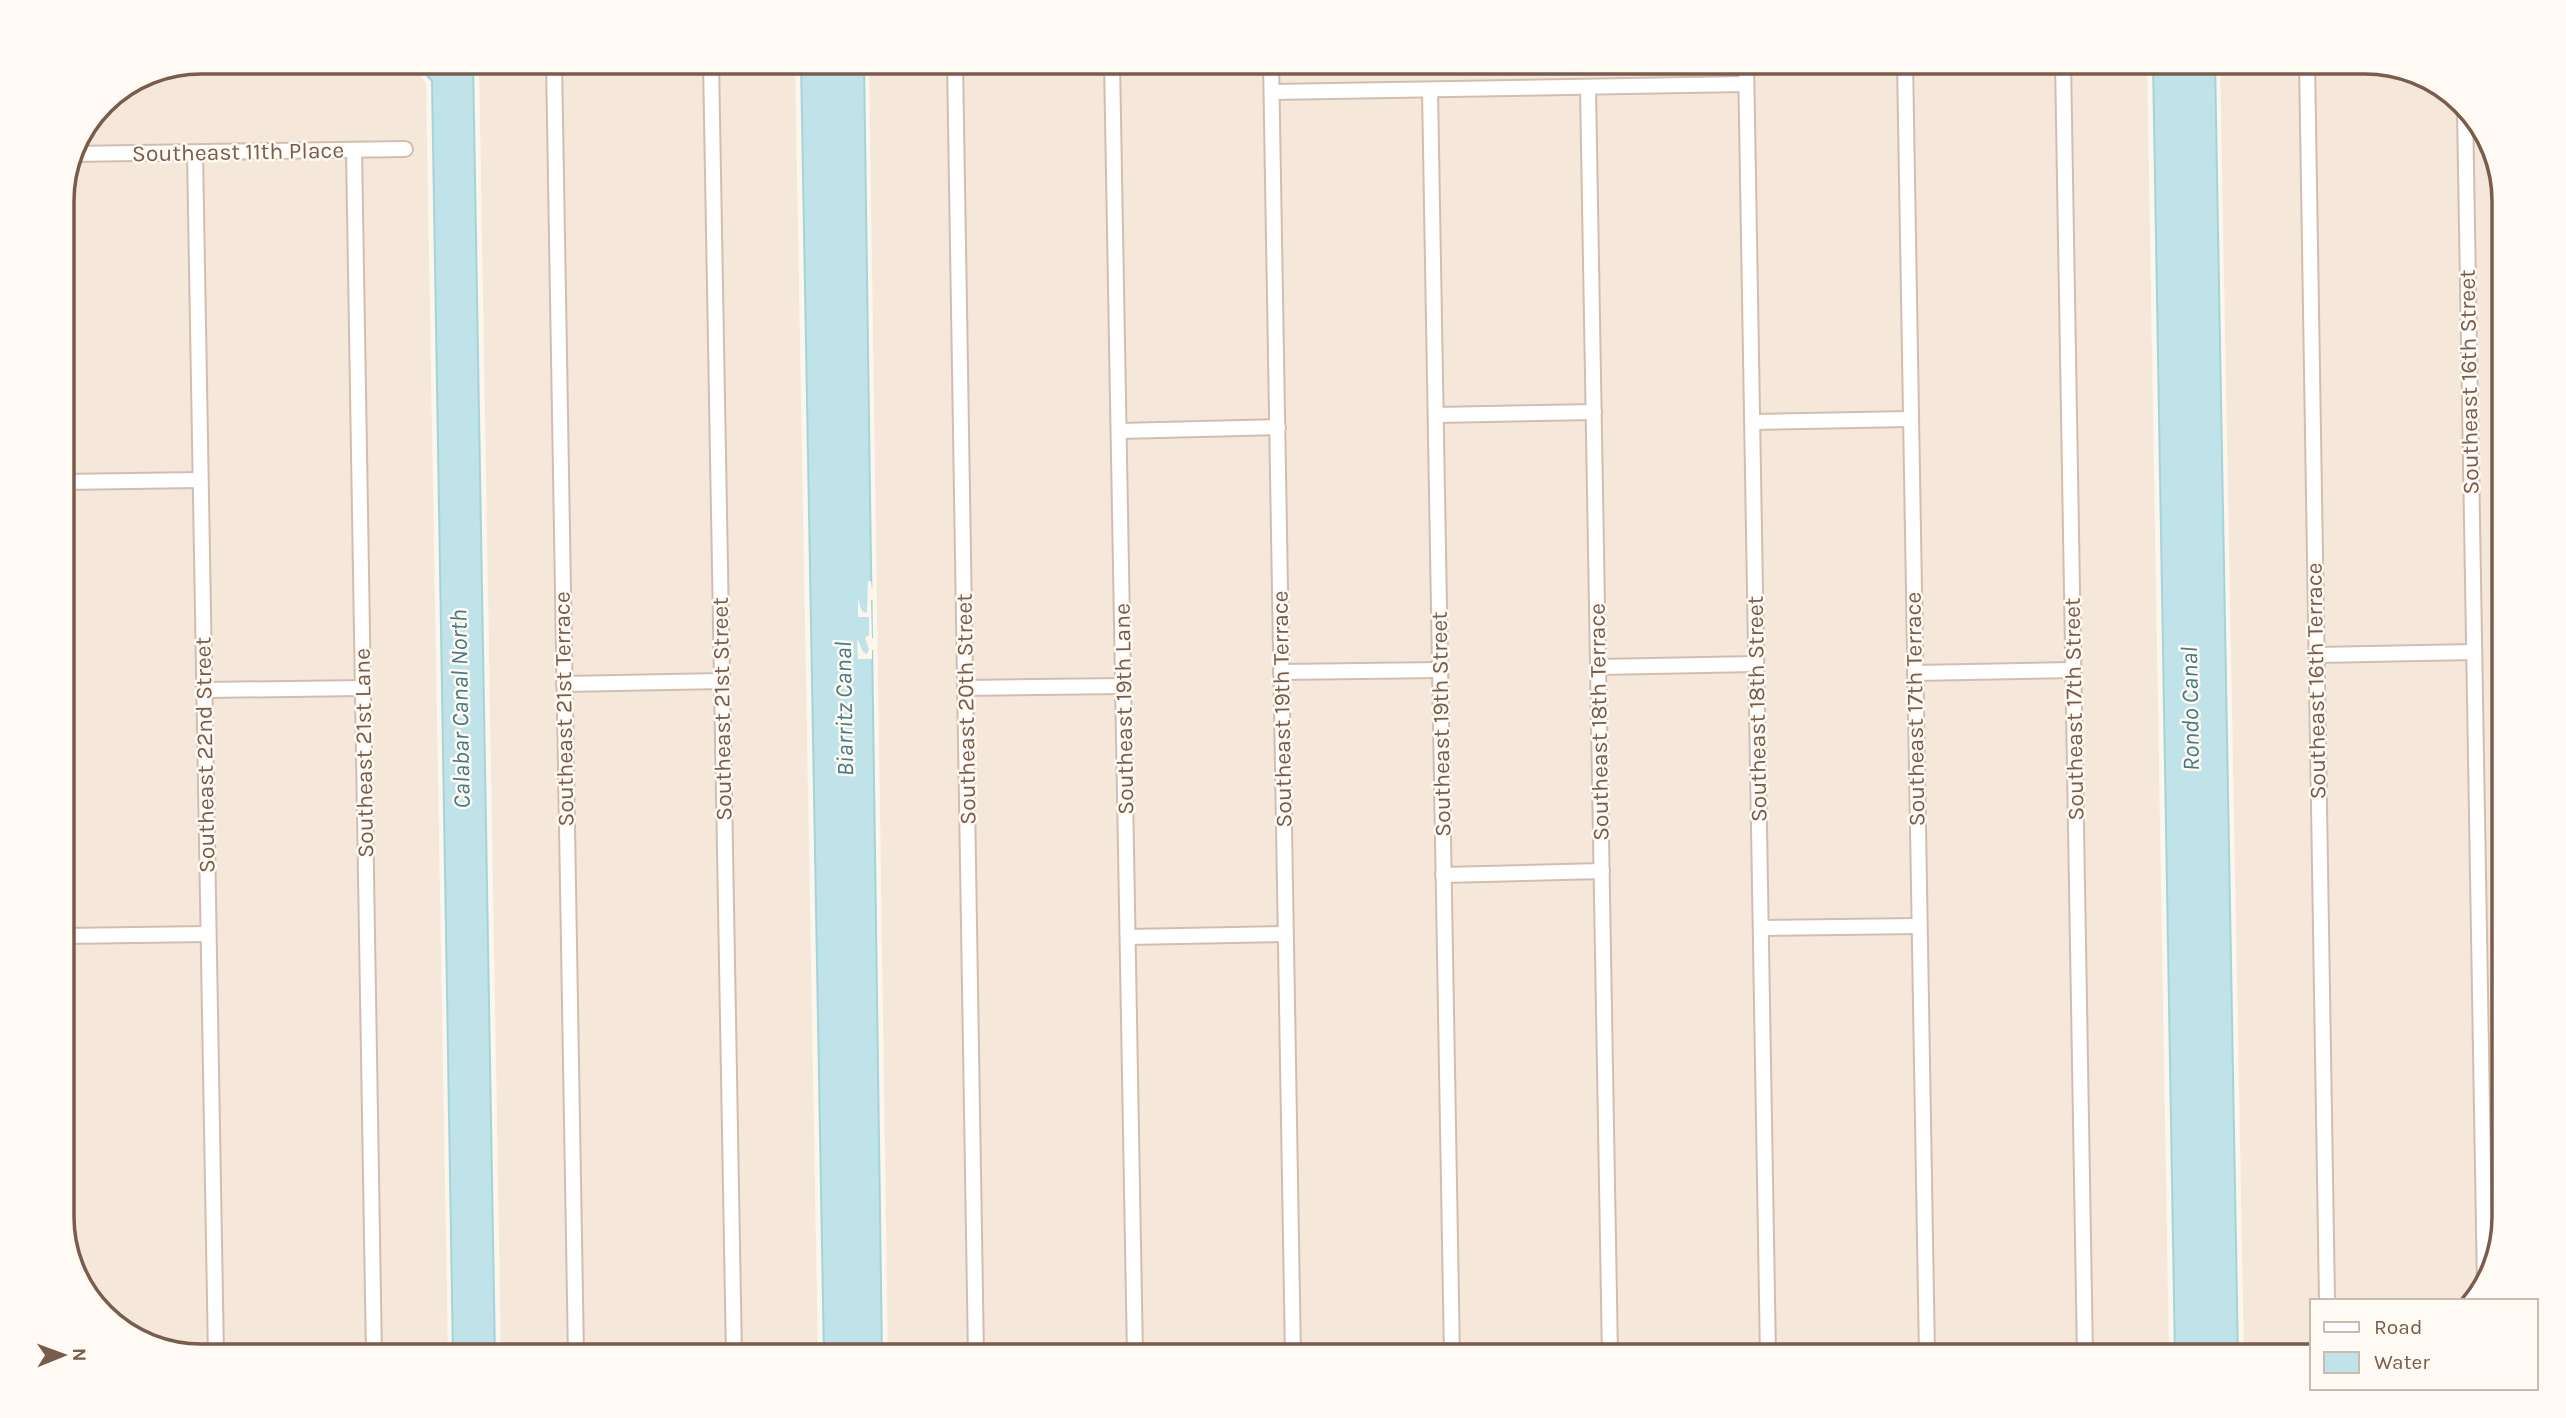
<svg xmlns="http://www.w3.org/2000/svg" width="2566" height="1418" viewBox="0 0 2566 1418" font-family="Karla,sans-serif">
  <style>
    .residential { fill: #f5e8da }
    .water { fill: #bfe3e8; stroke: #a5d3da; stroke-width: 2 }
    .pier { fill: #fdf6ec }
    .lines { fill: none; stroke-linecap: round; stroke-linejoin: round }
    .street-casing { stroke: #d1beb0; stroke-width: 18 }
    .street { stroke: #fff; stroke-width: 14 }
    .labels { text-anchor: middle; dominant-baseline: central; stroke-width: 5; stroke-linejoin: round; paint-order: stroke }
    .street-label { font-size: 23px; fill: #7a5c4d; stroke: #fffaf3 }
    .water-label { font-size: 24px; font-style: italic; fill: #437c86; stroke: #fffaf3 }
    .rim { fill: none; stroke: #7a5c4d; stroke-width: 3.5 }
  </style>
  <rect width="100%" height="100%" fill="#fdf6ec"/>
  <g class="residential">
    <path d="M479,61H795L818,1357H501Z"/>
    <path d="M869,61H2147L2169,1357H888Z"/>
    <path d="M2220,61H2365L2427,76L2481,124L2504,192L2505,1217L2490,1279L2471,1301H2312V1357H2244Z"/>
    <path d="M386,72L421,76L426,84L448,1357H201L139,1342L85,1294L62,1227V192L72,147L102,102L142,76Z"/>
  </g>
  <g class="water">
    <path d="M201,61H473L495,1357H453L432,81L423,71L388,67L155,70Z"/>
    <path d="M801,61H864L882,1357H824Z"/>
    <path d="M2153,61H2215L2238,1357H2175Z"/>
  </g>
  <path class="pier" d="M868,581H871L872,589H875V600H871L872,638L875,639V650H872V659H858L857,638L863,652L867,654L869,649L865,638L869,635V617H858V599L862,611L867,613Z"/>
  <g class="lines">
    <g class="street-casing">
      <g id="street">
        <path d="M554,61L576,1357"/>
        <path d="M711,61L734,1357"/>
        <path d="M955,61L976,1357"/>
        <path d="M1112,61L1135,1357"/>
        <path d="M1271,61L1293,1357"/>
        <path d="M1746,61L1768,1357"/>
        <path d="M1905,61L1927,1357"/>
        <path d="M2063,61L2085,1357"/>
        <path d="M2307,61L2327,1301"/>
        <path d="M554,66L711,64"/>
        <path d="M955,66L1112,64"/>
        <path d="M1588,88L1610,1357"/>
        <path d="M1430,90L1452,1357"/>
        <path d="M1272,92L1746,84"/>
        <path d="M2465,109L2485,1286"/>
        <path d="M354,150L374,1357"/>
        <path d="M195,153L216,1357"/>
        <path d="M70,154L405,149"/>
        <path d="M1436,415L1594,412"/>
        <path d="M1753,422L1910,419"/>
        <path d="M1119,431L1278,427"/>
        <path d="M62,482L200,480"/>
        <path d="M2316,655L2474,652"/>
        <path d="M1599,667L1756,664"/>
        <path d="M1281,672L1440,670"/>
        <path d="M1915,673L2073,670"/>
        <path d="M564,684L722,681"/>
        <path d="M965,688L1123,686"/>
        <path d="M205,690L363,688"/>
        <path d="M1443,875L1602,871"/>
        <path d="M1761,928L1919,926"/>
        <path d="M62,936L208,934"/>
        <path d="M1128,937L1285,934"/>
      </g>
    </g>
    <use href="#street" class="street"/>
  </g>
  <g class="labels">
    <g class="street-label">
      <text transform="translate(238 152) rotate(-1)">Southeast 11th Place</text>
      <text transform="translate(2469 382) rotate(-91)">Southeast 16th Street</text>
      <text transform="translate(2316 681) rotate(-91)">Southeast 16th Terrace</text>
      <text transform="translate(564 709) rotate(-91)">Southeast 21st Terrace</text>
      <text transform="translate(722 709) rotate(-91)">Southeast 21st Street</text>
      <text transform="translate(966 709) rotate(-91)">Southeast 20th Street</text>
      <text transform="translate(1124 709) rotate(-91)">Southeast 19th Lane</text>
      <text transform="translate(1282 709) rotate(-91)">Southeast 19th Terrace</text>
      <text transform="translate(1757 709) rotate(-91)">Southeast 18th Street</text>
      <text transform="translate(1915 709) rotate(-91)">Southeast 17th Terrace</text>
      <text transform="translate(2074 709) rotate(-91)">Southeast 17th Street</text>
      <text transform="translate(1599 722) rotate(-91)">Southeast 18th Terrace</text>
      <text transform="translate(1441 724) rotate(-91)">Southeast 19th Street</text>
      <text transform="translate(364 753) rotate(-91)">Southeast 21st Lane</text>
      <text transform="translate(205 755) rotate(-91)">Southeast 22nd Street</text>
    </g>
    <g class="water-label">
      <text transform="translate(460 709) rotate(-91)">Calabar Canal North</text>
      <text transform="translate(844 709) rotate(-91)">Biarritz Canal</text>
      <text transform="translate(2190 709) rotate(-91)">Rondo Canal</text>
    </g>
  </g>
  <path d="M0 0H2566V1418H0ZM201 74H2365A127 127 0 0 1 2492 201V1217A127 127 0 0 1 2365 1344H201A127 127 0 0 1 74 1217V201A127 127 0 0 1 201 74Z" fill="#fffaf3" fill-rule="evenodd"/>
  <path class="rim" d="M201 74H2365A127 127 0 0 1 2492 201V1217A127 127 0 0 1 2365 1344H201A127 127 0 0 1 74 1217V201A127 127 0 0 1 201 74Z"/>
  <rect x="2310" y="1299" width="228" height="91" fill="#fffaf3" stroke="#cabbb1" stroke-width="2"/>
  <rect x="2324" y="1322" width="35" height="10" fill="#ffffff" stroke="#cabbb1" stroke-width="2"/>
  <text x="2374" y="1334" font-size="21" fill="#7a5c4d">Road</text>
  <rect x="2324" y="1352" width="35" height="21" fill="#bfe3e8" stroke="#cabbb1" stroke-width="2"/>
  <text x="2374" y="1369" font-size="21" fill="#7a5c4d">Water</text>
  <g transform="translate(63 1355) rotate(89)" stroke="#fffaf3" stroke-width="5" paint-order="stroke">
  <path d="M0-5L12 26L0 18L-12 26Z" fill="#7a5c4d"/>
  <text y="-10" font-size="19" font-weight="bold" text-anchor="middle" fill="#7a5c4d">N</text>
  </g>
</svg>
